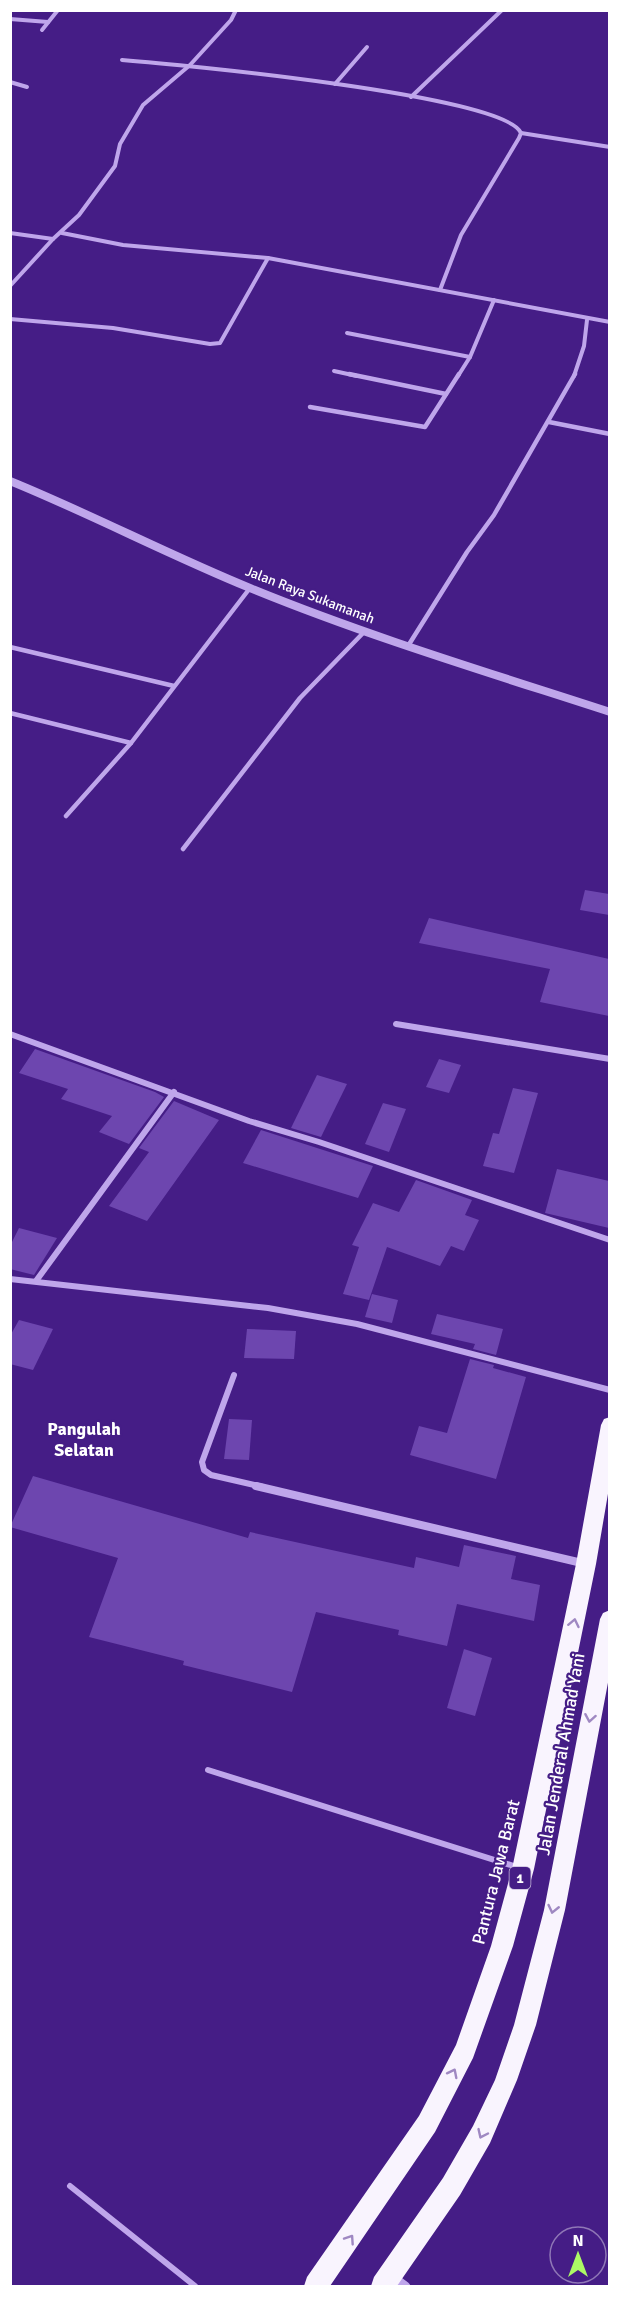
<svg xmlns="http://www.w3.org/2000/svg" width="620" height="2297" viewBox="0 0 620 2297" font-family="Signika,sans-serif">
  <style>
    .building { fill: #6d46af }
    .lines { fill: none; stroke-linecap: round; stroke-linejoin: round }
    .service { stroke: #bfa6eb; stroke-width: 6 }
    .minor-far3 { stroke: #bfa6eb; stroke-width: 4 }
    .minor-far2 { stroke: #bfa6eb; stroke-width: 4.5 }
    .minor-far1 { stroke: #bfa6eb; stroke-width: 6 }
    .minor { stroke: #bfa6eb; stroke-width: 8 }
    .tertiary { stroke: #bfa6eb; stroke-width: 8 }
    .trunk { fill: #f9f4fe; fill-rule: evenodd }
    .oneway { stroke: #9f88c2 }
    .labels { text-anchor: middle; dominant-baseline: central; stroke-width: 4.5; stroke-linejoin: round; paint-order: stroke }
    .far-street-label { font-size: 14px; fill: #fff; stroke: #451d86 }
    .shield { fill: #451d86; stroke: #c7bbdb; stroke-width: 1.5 }
    .shield-label { font-size: 14px; font-weight: bold; fill: #fff }
    .quarter-label { font-size: 18px; font-weight: bold; fill: #fff; stroke: #451d86 }
    .near-street-label { font-size: 18px; fill: #fff; stroke: #451d86 }
  </style>
  <rect width="100%" height="100%" fill="#451d86"/>
  <g class="building">
    <path d="M585,890L609,894V915L580,910Z"/>
    <path d="M429,918L609,959V1016L540,1002L550,969L419,943Z"/>
    <path d="M35,1049L155,1092L164,1097L129,1144L99,1132L112,1116L61,1099L68,1089L19,1073Z"/>
    <path d="M439,1059L461,1065L449,1093L426,1087Z"/>
    <path d="M317,1075L347,1084L321,1137L291,1128Z"/>
    <path d="M513,1088L538,1093L514,1173L483,1166L493,1133L499,1134Z"/>
    <path d="M174,1101L219,1120L147,1221L109,1206L149,1152L139,1148Z"/>
    <path d="M383,1103L406,1109L389,1152L365,1144Z"/>
    <path d="M261,1130L373,1166L358,1198L243,1163Z"/>
    <path d="M557,1169L609,1181V1228L545,1213Z"/>
    <path d="M416,1180L472,1200L465,1215L479,1220L464,1251L451,1246L440,1266L387,1247L369,1300L343,1294L359,1247L352,1245L373,1203L399,1212Z"/>
    <path d="M19,1228L57,1238L34,1275L10,1269V1246Z"/>
    <path d="M372,1294L398,1300L392,1323L365,1317Z"/>
    <path d="M437,1314L503,1329L496,1355L473,1349L475,1344L431,1334Z"/>
    <path d="M19,1320L53,1329L33,1370L10,1364V1336Z"/>
    <path d="M247,1329L296,1331L294,1359L244,1358Z"/>
    <path d="M470,1359L494,1365L493,1368L526,1377L496,1479L410,1455L419,1426L447,1433Z"/>
    <path d="M229,1419L252,1420L249,1460L224,1459Z"/>
    <path d="M33,1476L248,1538L250,1532L414,1568L416,1557L459,1567L464,1545L516,1556L511,1579L540,1585L534,1621L457,1604L447,1646L398,1635L399,1630L316,1612L292,1692L183,1665L184,1661L89,1637L118,1558L10,1527Z"/>
    <path d="M464,1649L492,1658L475,1716L447,1708Z"/>
  </g>
  <g class="lines">
    <g class="service">
      <path d="M208,1770L517,1867"/>
      <path d="M70,2186L195,2286"/>
    </g>
    <g class="minor-far3">
      <path d="M10,19L48,22"/>
      <path d="M42,30L58,10"/>
      <path d="M122,60C174,64 506,95 521,133L519,138L461,235L440,290"/>
      <path d="M10,82L27,87"/>
      <path d="M335,84L367,47"/>
      <path d="M411,97L502,10"/>
      <path d="M521,133L610,147"/>
      <path d="M10,233L53,239"/>
      <path d="M62,233L123,245L268,258L610,322"/>
      <path d="M10,286L53,239L79,215L115,166L120,144L143,105L190,65L231,20L236,10"/>
      <path d="M10,319L113,328L210,344L220,343L268,258"/>
      <path d="M347,333L470,357"/>
      <path d="M334,371L357,376"/>
      <path d="M458,376L470,357L494,300"/>
      <path d="M574,376L584,346L587,320"/>
    </g>
    <g class="minor-far2">
      <path d="M349,374L446,394"/>
      <path d="M310,407L425,427L459,374"/>
      <path d="M549,422L610,434"/>
      <path d="M408,646L467,552L494,515L575,374"/>
      <path d="M10,647L174,686"/>
      <path d="M10,713L131,743"/>
      <path d="M66,816L131,743L250,588"/>
      <path d="M183,849L300,698L365,631"/>
    </g>
    <g class="minor-far1">
      <path d="M396,1024L610,1059"/>
      <path d="M10,1034L249,1121L319,1142L610,1240"/>
      <path d="M10,1279L268,1308L357,1324L610,1390"/>
      <path d="M36,1281L174,1092"/>
      <path d="M234,1375L202,1462L204,1470L211,1475L263,1487"/>
    </g>
    <g class="minor">
      <path d="M256,1486L582,1563"/>
      <path d="M394,2277L406,2286"/>
    </g>
    <path class="tertiary" d="M10,481C91,514 169,555 250,588C367,636 490,673 610,712"/>
    <g class="trunk">
      <path d="M610,1417V1482L596,1564L534,1869L513,1946L473,2058L435,2132L330,2286H304L307,2277L419,2116L456,2045L491,1946L512,1869L576,1564L601,1425L604,1419Z"/>
      <path d="M610,1610V1672L565,1910L536,2025L517,2080L490,2143L460,2195L397,2286H371L374,2277L443,2178L473,2126L495,2080L514,2025L544,1910L600,1619L603,1613Z"/>
    </g>
  </g>
  <defs><path id="oneway-chevron" d="M-2-3.5L2.5 0L-2 3.5" fill="none" stroke-width="1.6" stroke-linecap="round" stroke-linejoin="round" transform="scale(1.5)"/></defs>
  <g class="oneway">
    <use href="#oneway-chevron" transform="translate(574 1623) rotate(-78)"/>
    <use href="#oneway-chevron" transform="translate(590 1718) rotate(100)"/>
    <use href="#oneway-chevron" transform="translate(553 1909) rotate(103)"/>
    <use href="#oneway-chevron" transform="translate(453 2073) rotate(-63)"/>
    <use href="#oneway-chevron" transform="translate(482 2134) rotate(115)"/>
    <use href="#oneway-chevron" transform="translate(350 2239) rotate(-56)"/>
  </g>
  <g class="labels">
    <g class="far-street-label">
      <text transform="translate(310 595) rotate(21)">Jalan Raya Sukamanah</text>
    </g>
    <rect class="shield" x="509.5" y="1867" width="21" height="22" rx="4.5"/>
    <g class="shield-label">
      <text x="520" y="1878">1</text>
    </g>
    <g class="quarter-label">
      <text x="84" y="1429">Pangulah<tspan x="84" dy="21">Selatan</tspan></text>
    </g>
    <g class="near-street-label">
      <text transform="translate(561 1754) rotate(-80)">Jalan Jenderal Ahmad Yani</text>
      <text transform="translate(496 1872) rotate(-76)">Pantura Jawa Barat</text>
    </g>
  </g>
  <rect width="620" height="2297" fill="none" stroke="#ffffff" stroke-width="24"/>
  <g transform="translate(578 2255)"><circle r="28" fill="#451d86" stroke="#8f77b6" stroke-width="1.5"/>
  <path d="M0-4.5L10 22L0 15L-10 22Z" fill="#acfa65"/>
  <text y="-9" font-size="16" font-weight="bold" text-anchor="middle" fill="#ffffff">N</text>
  </g>
</svg>
